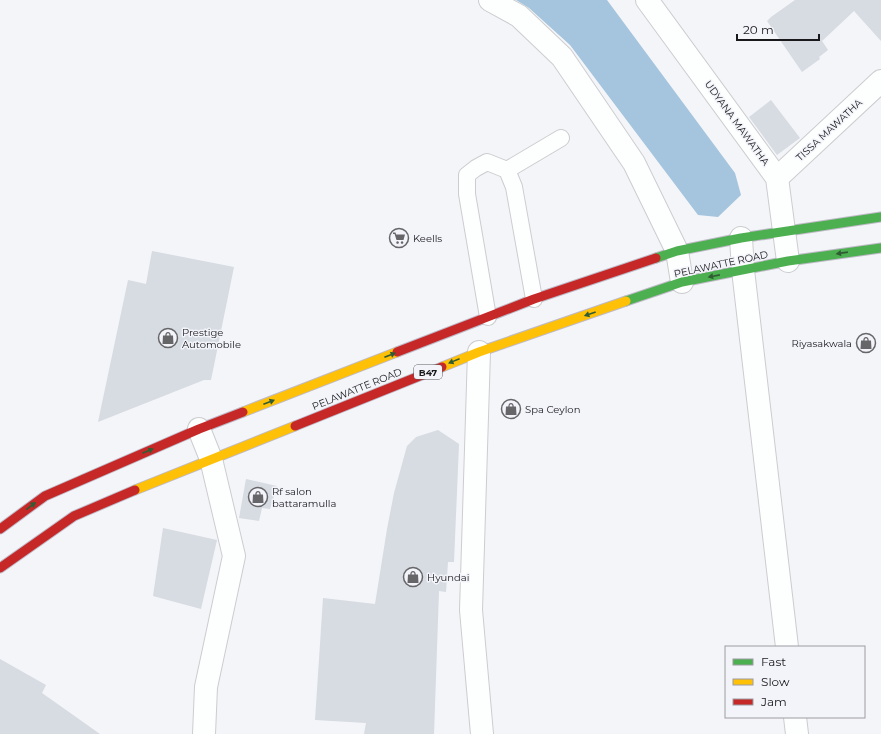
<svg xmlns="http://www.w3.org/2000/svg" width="881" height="734" viewBox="0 0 881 734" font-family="Montserrat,sans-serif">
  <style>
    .water { fill: #a4c5dd }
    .building { fill: #d7dbe2 }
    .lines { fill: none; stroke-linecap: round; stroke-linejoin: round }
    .lane-casing { stroke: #cdcdd0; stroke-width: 18 }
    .street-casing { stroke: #cdcdd0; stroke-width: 24 }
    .fast-casing { stroke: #beb9c6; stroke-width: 11 }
    .slow-casing { stroke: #beb9c6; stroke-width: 11 }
    .jam-casing { stroke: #beb9c6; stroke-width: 11 }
    .lane { stroke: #fdfefe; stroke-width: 16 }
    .street { stroke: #fdfefe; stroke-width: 22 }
    .fast { stroke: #4caf50; stroke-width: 9 }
    .slow { stroke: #ffc107; stroke-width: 9 }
    .jam { stroke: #c62828; stroke-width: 9 }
    .oneway { fill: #305c33 }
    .labels { text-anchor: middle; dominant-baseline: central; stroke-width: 3; stroke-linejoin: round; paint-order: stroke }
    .shield { fill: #f3f4fa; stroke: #5a5b5f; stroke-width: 1 }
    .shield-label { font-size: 9px; font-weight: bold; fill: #19191c }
    .street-label { font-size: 10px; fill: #19191c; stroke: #f3f4fa }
    .poi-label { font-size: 10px; fill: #19191c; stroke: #f3f4fa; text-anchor: start }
  </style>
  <rect width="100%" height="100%" fill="#f4f5f9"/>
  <path class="water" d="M516,0H607L735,173L741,195L718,217L698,215L570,45L529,8Z"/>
  <g class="building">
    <path d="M795,0H881V41L854,11L822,41L828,50L819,57L820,59L802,72L767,21L771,17Z"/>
    <path d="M771,100L800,138L777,155L749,117Z"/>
    <path d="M152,251L234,267L211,380H204L98,422L128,280L146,284Z"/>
    <path d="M438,430L459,444L454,562H448L446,592L439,591L434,734H364L366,723L315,720L323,598L375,604L387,529L394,493L407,446L416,437Z"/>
    <path d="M246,479L277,486L270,509L262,508L259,521L239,518Z"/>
    <path d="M163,528L217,540L201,609L153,596Z"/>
    <path d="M0,659L46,685L42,693L100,734H0Z"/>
  </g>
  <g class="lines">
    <g class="lane-casing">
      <g id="lane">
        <path d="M507,170L561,138"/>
        <path d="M488,317L467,194V175L476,168L487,162L507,170L514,187L534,299"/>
      </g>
    </g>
    <g class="street-casing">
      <g id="street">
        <path d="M490,0L519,16L562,57L634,163L677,251L682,282"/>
        <path d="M647,0L777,178L788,261"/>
        <path d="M777,178L881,81"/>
        <path d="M741,238L743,270L787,647"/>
        <path d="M479,352L471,610L482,734"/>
        <path d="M199,429L211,459L234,556L206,687L204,734"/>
        <path d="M795,717L797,734"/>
      </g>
    </g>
    <g class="fast-casing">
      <g id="fast">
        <path d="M656,258L677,251L741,238L881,217"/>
        <path d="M626,301L682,282L788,261L881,248"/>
      </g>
    </g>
    <g class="slow-casing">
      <g id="slow">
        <path d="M442,367L479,352L626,301"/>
        <path d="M243,412L397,352"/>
        <path d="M135,490L295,426"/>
      </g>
    </g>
    <g class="jam-casing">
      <g id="jam">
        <path d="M397,352L534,299L656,258"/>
        <path d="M295,426L442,367"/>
        <path d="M0,529L45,496L199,429L243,412"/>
        <path d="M0,568L74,516L135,490"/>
      </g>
    </g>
    <use href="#lane" class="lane"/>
    <use href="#street" class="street"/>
    <use href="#fast" class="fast"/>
    <use href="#slow" class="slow"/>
    <use href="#jam" class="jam"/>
  </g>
  <defs><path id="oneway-solid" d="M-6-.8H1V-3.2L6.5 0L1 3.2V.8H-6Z"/></defs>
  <g class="oneway">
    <use href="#oneway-solid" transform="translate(842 253) rotate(172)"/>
    <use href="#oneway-solid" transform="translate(714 276) rotate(169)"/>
    <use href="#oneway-solid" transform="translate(590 314) rotate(161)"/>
    <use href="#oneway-solid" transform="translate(390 355) rotate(-21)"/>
    <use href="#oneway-solid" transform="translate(454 361) rotate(158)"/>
    <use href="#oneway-solid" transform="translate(269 402) rotate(-21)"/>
    <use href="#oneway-solid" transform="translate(148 451) rotate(-23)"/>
    <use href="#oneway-solid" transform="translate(31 506) rotate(-37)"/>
  </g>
  <defs>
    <g id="supermarket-ring" transform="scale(1)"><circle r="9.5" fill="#f3f4fa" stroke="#666669" stroke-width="1.5"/><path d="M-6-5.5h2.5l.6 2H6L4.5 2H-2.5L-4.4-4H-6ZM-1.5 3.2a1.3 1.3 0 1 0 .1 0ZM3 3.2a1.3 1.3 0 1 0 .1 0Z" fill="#666669"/></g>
    <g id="shop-ring" transform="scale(1)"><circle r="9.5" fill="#f3f4fa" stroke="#666669" stroke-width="1.5"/><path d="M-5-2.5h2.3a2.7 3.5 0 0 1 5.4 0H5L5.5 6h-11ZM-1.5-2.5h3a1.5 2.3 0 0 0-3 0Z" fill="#666669"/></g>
  </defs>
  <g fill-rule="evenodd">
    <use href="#supermarket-ring" x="399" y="238"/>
    <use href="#shop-ring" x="168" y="338"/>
    <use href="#shop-ring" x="866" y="343"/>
    <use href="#shop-ring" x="511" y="409"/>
    <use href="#shop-ring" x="258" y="497"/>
    <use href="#shop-ring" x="413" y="577"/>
  </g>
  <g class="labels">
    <rect class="shield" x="414" y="365" width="28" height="14" rx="3"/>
    <g class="shield-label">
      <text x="428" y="372">B47</text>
    </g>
    <g class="street-label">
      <text transform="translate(737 123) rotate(54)">UDYANA MAWATHA</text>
      <text transform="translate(829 130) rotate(-43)">TISSA MAWATHA</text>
      <text transform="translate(721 264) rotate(-12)">PELAWATTE ROAD</text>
      <text transform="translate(357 389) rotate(-22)">PELAWATTE ROAD</text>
    </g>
    <g class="poi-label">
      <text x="413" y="238">Keells</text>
      <text x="182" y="332">Prestige<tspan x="182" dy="12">Automobile</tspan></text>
      <text x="852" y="343" text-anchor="end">Riyasakwala</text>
      <text x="525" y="409">Spa Ceylon</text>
      <text x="272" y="491">Rf salon<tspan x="272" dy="12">battaramulla</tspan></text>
      <text x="427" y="577">Hyundai</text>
    </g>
  </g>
  <rect x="725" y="646" width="140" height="72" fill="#f3f4fa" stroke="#9c9ca1"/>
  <rect x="733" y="659" width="20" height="6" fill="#4caf50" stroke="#9c9ca1"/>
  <text x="761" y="666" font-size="12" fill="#19191c">Fast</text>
  <rect x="733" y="679" width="20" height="6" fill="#ffc107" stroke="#9c9ca1"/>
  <text x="761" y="686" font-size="12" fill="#19191c">Slow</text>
  <rect x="733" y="699" width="20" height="6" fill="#c62828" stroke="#9c9ca1"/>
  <text x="761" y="706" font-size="12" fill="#19191c">Jam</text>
  <path d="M737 34v6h82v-6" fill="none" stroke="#19191c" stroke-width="2"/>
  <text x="743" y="34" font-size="12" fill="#19191c" stroke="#f3f4fa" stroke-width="3" paint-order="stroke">20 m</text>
</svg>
